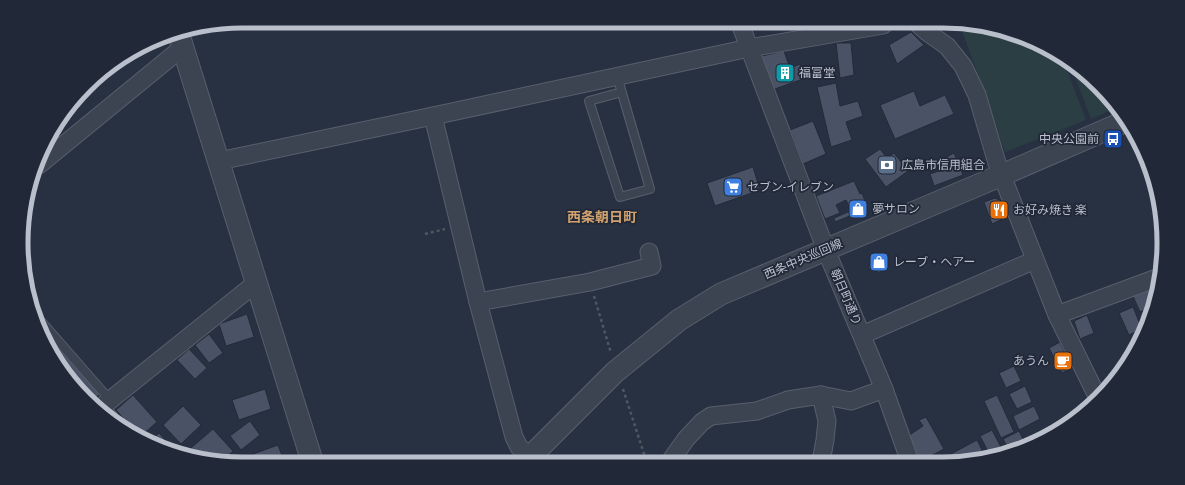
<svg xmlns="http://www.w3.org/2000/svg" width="1185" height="485" viewBox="0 0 1185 485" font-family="'Asap Condensed','Noto Sans JP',sans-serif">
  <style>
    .green { fill: #2a3e43 }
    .building { fill: #4a5366; stroke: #232a39 }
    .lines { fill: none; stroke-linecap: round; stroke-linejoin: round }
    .service-casing { stroke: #585f6c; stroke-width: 10 }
    .minor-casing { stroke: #585f6c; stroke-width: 19 }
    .tertiary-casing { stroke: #585f6c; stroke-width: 23 }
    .path { stroke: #495b60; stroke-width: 2.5; stroke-dasharray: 3 3; stroke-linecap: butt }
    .service { stroke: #3c4452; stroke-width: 8 }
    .minor { stroke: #3c4452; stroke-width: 17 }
    .tertiary { stroke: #3c4452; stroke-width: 21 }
    .labels { text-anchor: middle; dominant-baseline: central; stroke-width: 3.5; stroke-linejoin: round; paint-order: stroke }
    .poi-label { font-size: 12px; fill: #babfcc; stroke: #212837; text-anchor: start }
    .street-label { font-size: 12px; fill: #babfcc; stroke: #212837 }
    .quarter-label { font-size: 14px; font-weight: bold; fill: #d2a26e; stroke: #212837 }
    .rim { fill: none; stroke: #babfcc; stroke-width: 5 }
  </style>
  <rect width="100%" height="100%" fill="#283142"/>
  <g class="green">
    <path d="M961,24L1013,33L1064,62L1086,120L1005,152L960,25Z"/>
    <path d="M1071,66L1088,76L1114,109L1091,119Z"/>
  </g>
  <g class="building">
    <path d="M790,21H809L791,25Z"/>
    <path d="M911,32L924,45L897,64L889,45Z"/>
    <path d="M836,43H851L854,75L840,78Z"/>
    <path d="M784,51L790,68L800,64L803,79L772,90L762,56Z"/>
    <path d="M836,83L840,106L858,101L863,116L846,122L852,140L831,147L817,87Z"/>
    <path d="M914,91L920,106L945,95L954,114L895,139L880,105Z"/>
    <path d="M813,121L826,154L803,164L790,130Z"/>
    <path d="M880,149L887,158L894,153L908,171L886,187L865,159Z"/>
    <path d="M954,153L963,175L934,186L930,174L939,171L935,163Z"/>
    <path d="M753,167L760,190L715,206L707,183Z"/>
    <path d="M854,181L860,194L862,193L865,201L850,208L846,200L836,205L840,213L825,219L816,196Z"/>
    <path d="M995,198L1002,201L1009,216L992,224L984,202Z"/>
    <path d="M866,204L867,209L835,222L834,218Z"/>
    <path d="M882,252L889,254L880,273L868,268L875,255Z"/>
    <path d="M24,256L31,265L25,271Z"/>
    <path d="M1147,288L1155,291L1153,306L1140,312L1132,294Z"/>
    <path d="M1133,307L1142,329L1129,335L1119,313Z"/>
    <path d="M1153,310L1152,313L1149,320L1146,313Z"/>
    <path d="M247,314L254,337L226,346L219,324Z"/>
    <path d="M1087,315L1094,333L1080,339L1074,321Z"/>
    <path d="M209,334L223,353L209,363L195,345Z"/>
    <path d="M1060,342L1072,368L1062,373L1049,348Z"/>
    <path d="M60,349L100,394L92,401L58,365L54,354Z"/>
    <path d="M189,349L207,368L195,379L177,360Z"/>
    <path d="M1014,366L1021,381L1006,388L999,373Z"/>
    <path d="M1126,366L1111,384L1107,374Z"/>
    <path d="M1025,386L1032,402L1017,409L1009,394Z"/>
    <path d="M265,389L271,409L239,420L232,400Z"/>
    <path d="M133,395L157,422L141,436L136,433L116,410Z"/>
    <path d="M997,395L1014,432L1001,438L984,401Z"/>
    <path d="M183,406L201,425L181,444L163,425Z"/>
    <path d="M1034,406L1040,419L1019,430L1013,416Z"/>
    <path d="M926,417L944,449L919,462L908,436L923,426L919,420Z"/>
    <path d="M250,421L260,435L241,450L230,436Z"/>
    <path d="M213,429L233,451L222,461L184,454Z"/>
    <path d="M992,430L1004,453L991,457L980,436Z"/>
    <path d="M1019,431L1027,447L1010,452L1003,439Z"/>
    <path d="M159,433L175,451L173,453L150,441Z"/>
    <path d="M977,440L983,452L961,462H955L951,454Z"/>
    <path d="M278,445L285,464H257L253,454Z"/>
    <path d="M942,455L946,461L928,462Z"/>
    <path d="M634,458L638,463H628Z"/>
  </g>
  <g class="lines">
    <g class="service-casing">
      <g id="service">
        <path d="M617,76L650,189L620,197L589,101L622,92"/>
        <path d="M40,320L110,400"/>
      </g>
    </g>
    <g class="minor-casing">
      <g id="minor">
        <path d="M739,21L826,250L884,389L910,462"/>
        <path d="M915,21L927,32L947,46L963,66L977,95L997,163L1057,315L1098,398"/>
        <path d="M433,116L478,302L514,437L519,447L531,457"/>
        <path d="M219,161L433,116L749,48L883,25L885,21"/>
        <path d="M39,165L183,47"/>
        <path d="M478,302L590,282L652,266L649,252"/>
        <path d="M1057,315L1157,278"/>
        <path d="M862,335L1035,260"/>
        <path d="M100,408L110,419"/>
        <path d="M99,409L256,283"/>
        <path d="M821,462L825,440L827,421L821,395"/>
        <path d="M669,463L686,439L702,422L711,416L757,411L788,400L821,395L851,401L884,389"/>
      </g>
    </g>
    <g class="tertiary-casing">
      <g id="tertiary">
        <path d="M178,32L313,464"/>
        <path d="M524,463L615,372L679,320L721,294L1002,175L1124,122"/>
      </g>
    </g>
    <g class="path">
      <path d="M944,25L951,22"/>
      <path d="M425,234L445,229"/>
      <path d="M594,296L611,353"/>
      <path d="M623,389L647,463"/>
    </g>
    <use href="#service" class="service"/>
    <use href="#minor" class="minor"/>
    <use href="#tertiary" class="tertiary"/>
  </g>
  <defs>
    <g id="building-square" transform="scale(1)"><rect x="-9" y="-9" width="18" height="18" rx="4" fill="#0f9aa8" stroke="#212837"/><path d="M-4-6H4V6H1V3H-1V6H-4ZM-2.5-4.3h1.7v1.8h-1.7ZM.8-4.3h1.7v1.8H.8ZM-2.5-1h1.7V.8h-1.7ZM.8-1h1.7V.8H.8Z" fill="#fff"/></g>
    <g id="bus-square" transform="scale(1)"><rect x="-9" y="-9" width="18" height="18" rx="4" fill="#1a4fb4" stroke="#212837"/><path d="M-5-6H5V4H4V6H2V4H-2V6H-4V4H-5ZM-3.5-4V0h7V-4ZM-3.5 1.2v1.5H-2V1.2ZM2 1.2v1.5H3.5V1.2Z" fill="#fff"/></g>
    <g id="bank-square" transform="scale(1)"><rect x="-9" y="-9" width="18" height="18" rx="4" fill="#5c6f8a" stroke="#212837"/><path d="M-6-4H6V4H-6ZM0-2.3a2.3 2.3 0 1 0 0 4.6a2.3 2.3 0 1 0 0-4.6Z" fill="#fff"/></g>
    <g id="supermarket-square" transform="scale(1)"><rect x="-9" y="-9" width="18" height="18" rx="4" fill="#3f7fe0" stroke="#212837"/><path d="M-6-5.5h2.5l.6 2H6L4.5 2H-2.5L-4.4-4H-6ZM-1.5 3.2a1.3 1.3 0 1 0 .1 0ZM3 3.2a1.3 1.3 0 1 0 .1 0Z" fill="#fff"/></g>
    <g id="shop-square" transform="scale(1)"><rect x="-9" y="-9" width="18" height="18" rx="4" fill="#3f7fe0" stroke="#212837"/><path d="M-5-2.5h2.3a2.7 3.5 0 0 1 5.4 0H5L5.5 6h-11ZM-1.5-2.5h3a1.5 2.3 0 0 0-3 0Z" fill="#fff"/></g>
    <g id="restaurant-square" transform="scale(1)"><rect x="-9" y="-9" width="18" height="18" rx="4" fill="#e8710a" stroke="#212837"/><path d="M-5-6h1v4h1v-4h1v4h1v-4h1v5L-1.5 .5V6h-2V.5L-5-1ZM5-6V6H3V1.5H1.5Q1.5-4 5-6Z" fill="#fff"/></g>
    <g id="cafe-square" transform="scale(1)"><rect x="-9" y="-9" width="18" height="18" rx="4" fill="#e8710a" stroke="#212837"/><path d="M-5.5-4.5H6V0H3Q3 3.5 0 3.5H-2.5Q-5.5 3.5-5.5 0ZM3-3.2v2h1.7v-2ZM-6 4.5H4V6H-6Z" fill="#fff"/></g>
  </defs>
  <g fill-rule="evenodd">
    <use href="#building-square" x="785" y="73"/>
    <use href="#bus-square" x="1113" y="139"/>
    <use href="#bank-square" x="887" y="165"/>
    <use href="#supermarket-square" x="733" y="187"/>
    <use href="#shop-square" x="858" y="209"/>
    <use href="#restaurant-square" x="999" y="210"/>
    <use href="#shop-square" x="879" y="262"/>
    <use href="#cafe-square" x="1063" y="361"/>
  </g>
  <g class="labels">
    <g class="poi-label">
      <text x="799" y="73">福富堂</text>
      <text x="1099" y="139" text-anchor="end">中央公園前</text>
      <text x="901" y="165">広島市信用組合</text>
      <text x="747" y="187">セブン-イレブン</text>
      <text x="872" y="209">夢サロン</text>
      <text x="1013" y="210">お好み焼き 楽</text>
      <text x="893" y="262">レーブ・ヘアー</text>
      <text x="1049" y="361" text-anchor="end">あうん</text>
    </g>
    <g class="street-label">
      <text transform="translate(803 259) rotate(-23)">西条中央巡回線</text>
      <text transform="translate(846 297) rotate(67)">朝日町通り</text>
    </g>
    <g class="quarter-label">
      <text x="602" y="217">西条朝日町</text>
    </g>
  </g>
  <path d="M0 0H1185V485H0ZM242 28H943A214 214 0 0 1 1157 242V243A214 214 0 0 1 943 457H242A214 214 0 0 1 28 243V242A214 214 0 0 1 242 28Z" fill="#212837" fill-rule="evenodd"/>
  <path class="rim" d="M242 28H943A214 214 0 0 1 1157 242V243A214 214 0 0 1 943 457H242A214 214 0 0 1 28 243V242A214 214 0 0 1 242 28Z"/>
</svg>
